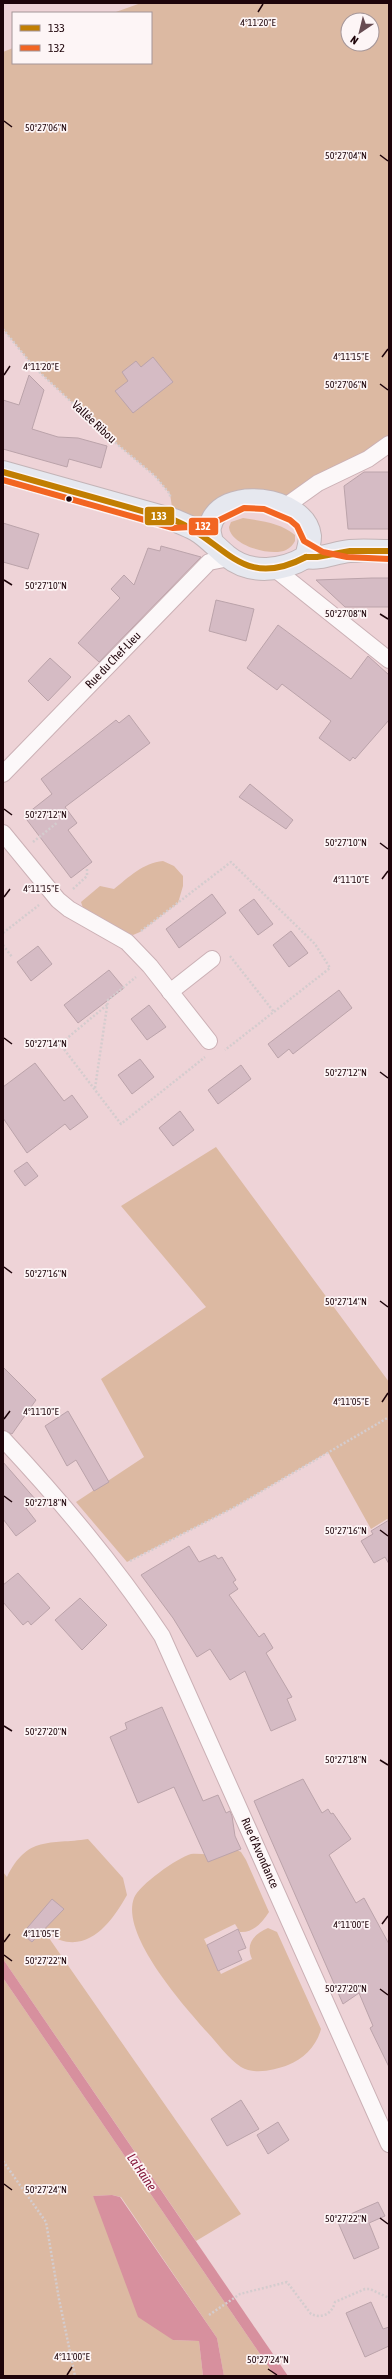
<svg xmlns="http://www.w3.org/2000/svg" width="392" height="2379" viewBox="0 0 392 2379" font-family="'Asap Condensed',sans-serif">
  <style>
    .green { fill: #dcb9a2; fill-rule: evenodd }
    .water { fill: #d7909e }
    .building { fill: #d5bbc4; stroke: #bba3aa }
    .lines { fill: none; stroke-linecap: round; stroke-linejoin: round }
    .street-casing { stroke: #cbb0b5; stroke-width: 18 }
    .primary-casing { stroke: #c3b4b7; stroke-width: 24 }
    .path { stroke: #d4ccce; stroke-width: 2.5; stroke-dasharray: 2 2; stroke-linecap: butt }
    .street { stroke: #fcf8f9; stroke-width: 16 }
    .primary { stroke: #e6e8ef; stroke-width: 22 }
    .bus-1-casing { stroke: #fdf5f6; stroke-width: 9 }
    .bus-2-casing { stroke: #fdf5f6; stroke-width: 9 }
    .bus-1 { stroke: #c17e02; stroke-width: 6 }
    .bus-2 { stroke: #f26522; stroke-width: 6 }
    .ticks { fill: none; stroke: #1e040a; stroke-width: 1.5 }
    .bus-dot { fill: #1e040a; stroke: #fdf5f6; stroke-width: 1.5 }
    .labels { text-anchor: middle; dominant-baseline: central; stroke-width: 3.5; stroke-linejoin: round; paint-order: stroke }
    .street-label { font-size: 12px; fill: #1e040a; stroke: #fdf5f6 }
    .water-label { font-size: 13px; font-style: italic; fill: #84173a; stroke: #fdf5f6 }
    .ticks-label { font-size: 10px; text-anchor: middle; fill: #1e040a; stroke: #fdf5f6; stroke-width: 3.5; stroke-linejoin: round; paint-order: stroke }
    .line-badge { stroke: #fdf5f6; stroke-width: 1.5 }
    .badge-label { font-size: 11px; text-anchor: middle; font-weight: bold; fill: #fff }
  </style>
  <rect width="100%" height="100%" fill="#eed3d7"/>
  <g class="green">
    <path d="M141,3H389V444L300,497L198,519L174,520L170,494L155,476L111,439L34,367L3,329V52L13,48V63H151V13H113ZM348,20H372V44H348Z"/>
    <path d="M243,518C261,521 281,523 295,535V541C293,545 290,548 286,550C271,557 230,545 229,527L231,522Z"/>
    <path d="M163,861L174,866L183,876V886L178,903L140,932L133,935L118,930L83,908L81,902L100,886L114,889C129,877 143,863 163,861Z"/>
    <path d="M216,1147L389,1382V1521L387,1519L371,1529L328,1452L233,1508L127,1562L76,1502L144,1457L101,1379L206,1307L121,1206Z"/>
    <path d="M88,1839L123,1878L127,1895C114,1918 92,1951 60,1940C54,1938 48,1931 42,1928L241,2214L196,2241L3,1959V1872L7,1877C28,1835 49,1845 88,1839Z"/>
    <path d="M233,1848L241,1852L246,1860L269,1912C262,1923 253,1933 240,1932L235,1924L204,1939L221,1974L252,1959C245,1944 254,1934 268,1928L277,1932L321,2029C317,2045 304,2059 288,2065C275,2070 254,2075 241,2067C228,2058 218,2044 207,2032C185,2007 120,1935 134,1898C139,1885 177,1858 191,1854C198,1853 205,1855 212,1854C219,1853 226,1850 233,1848Z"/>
    <path d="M3,1978L275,2376H224L217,2338L121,2197L112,2195L93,2196L173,2340L199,2341L203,2376H3Z"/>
  </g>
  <g class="water">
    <path d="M3,1959L288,2376H275L3,1978Z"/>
    <path d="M112,2195L120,2197L217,2338L224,2376H203L199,2341L173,2340L138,2317L93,2196Z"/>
  </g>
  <g class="building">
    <path d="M153,357L173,382L133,413L115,391L128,381L122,372L136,361L141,367Z"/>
    <path d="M29,375L44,390L32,429L58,437L78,438L107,446L101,468L69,459L67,467L3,449V400L19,405Z"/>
    <path d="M364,472H389V529H348L344,486Z"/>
    <path d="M3,523L39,534L28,569L3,562Z"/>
    <path d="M161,546L201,557L99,662L78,643L120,598L111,589L124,575L134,585L148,548L160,551Z"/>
    <path d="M372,578H389V607H345L316,580Z"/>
    <path d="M216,600L254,609L246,641L209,631Z"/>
    <path d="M278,625L351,679L368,656L389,675V720L355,759L353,757L350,761L319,738L331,721L282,684L277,690L247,668Z"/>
    <path d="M50,658L71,677L48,701L28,681Z"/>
    <path d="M129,715L150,743L65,807L77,823L68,830L92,862L71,878L24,816L52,794L41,779L116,720L119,723Z"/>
    <path d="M250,784L293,820L286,829L239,797Z"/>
    <path d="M212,894L226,913L179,948L166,929Z"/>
    <path d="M254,899L273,924L258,935L239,910Z"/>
    <path d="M291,931L308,953L289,967L273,945Z"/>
    <path d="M38,946L52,964L31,981L17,962Z"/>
    <path d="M109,970L124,988L78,1023L64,1005Z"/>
    <path d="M339,990L352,1008L293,1054L289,1049L278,1058L268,1044Z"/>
    <path d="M149,1005L166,1027L147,1040L131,1019Z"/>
    <path d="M140,1059L154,1077L132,1094L118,1075Z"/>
    <path d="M35,1063L64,1101L72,1095L88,1117L70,1130L65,1124L27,1153L3,1118V1087Z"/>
    <path d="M241,1065L251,1079L218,1104L208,1090Z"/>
    <path d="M180,1111L194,1130L173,1146L159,1128Z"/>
    <path d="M27,1162L38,1176L25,1186L14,1171Z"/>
    <path d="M3,1367L36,1400L12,1434L3,1430Z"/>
    <path d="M68,1411L109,1482L94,1491L76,1460L67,1466L45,1426Z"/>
    <path d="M3,1462L36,1500L26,1508L36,1521L16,1536L3,1519Z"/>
    <path d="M389,1520V1564L385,1557L374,1563L361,1541L373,1534L371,1531Z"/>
    <path d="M189,1546L199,1562L215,1555L218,1559L222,1557L236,1580L233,1582L238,1589L229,1595L259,1637L264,1633L273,1648L266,1653L292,1697L287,1699L296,1720L271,1731L245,1671L230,1680L210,1649L197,1657L173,1618L141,1575Z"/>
    <path d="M18,1573L50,1608L31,1625L28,1621L23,1625L3,1602V1585Z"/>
    <path d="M80,1598L107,1625L82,1650L55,1620Z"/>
    <path d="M162,1707L203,1801L218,1795L226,1813L230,1811L232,1816L235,1836L241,1849L208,1862L174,1787L138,1803L110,1737L127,1729L125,1723Z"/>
    <path d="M303,1779L322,1813L328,1809L331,1814L333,1813L351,1839L329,1855L356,1903L364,1898L389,1944V2067L370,2028L373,2026L359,1993L343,2004L254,1801Z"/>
    <path d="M52,1899L64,1909L32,1942L22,1934Z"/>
    <path d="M238,1929L246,1948L238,1951L242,1960L218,1971L207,1945Z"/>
    <path d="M241,2100L259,2129L227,2146L211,2119Z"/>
    <path d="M278,2122L289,2140L268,2154L257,2135Z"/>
    <path d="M378,2202L385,2216L369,2223L379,2248L354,2259L337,2220Z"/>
    <path d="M371,2302L383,2329L389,2327V2346L365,2357L346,2313Z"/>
  </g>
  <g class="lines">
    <g class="street-casing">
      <g id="street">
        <path d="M283,508L318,483L368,459L389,444"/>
        <path d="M275,569L389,660"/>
        <path d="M3,774L209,562L229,558"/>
        <path d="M3,833L58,900L69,909L127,942L150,966L209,1041"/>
        <path d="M170,992L212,959"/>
        <path d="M3,1439C61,1501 115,1565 162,1636L389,2144"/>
      </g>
    </g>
    <g class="primary-casing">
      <g id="primary">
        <path d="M3,472L174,520C181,523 189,526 196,530C208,537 217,548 227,556C250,575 283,571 306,557C308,550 310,543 310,536C306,497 219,484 210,527C209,531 211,538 212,542"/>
        <path d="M306,557C321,560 335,552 350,551C363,550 376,551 389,551"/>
      </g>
    </g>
    <g class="path">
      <path d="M3,329L34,367L111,439L155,476L170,494V498"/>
      <path d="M33,842L58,822"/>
      <path d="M73,889L87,876V868"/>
      <path d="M141,931L231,862L315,944L330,968L225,1050"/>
      <path d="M3,933L39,905"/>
      <path d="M3,945L12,957"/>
      <path d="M230,956L274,1012"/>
      <path d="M107,1005L60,1044L121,1124L205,1057"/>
      <path d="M95,1088L108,1000L136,977"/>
      <path d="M130,1561L233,1508L389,1417"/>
      <path d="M3,2161L46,2222L59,2299L75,2376"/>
      <path d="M209,2315L240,2294L287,2282L311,2314C322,2319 332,2314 335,2302L365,2289H370L389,2298"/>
    </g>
    <use href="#street" class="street"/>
    <use href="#primary" class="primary"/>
    <g class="bus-1-casing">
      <g id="bus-1">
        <path d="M3,472L174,520C227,542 241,591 306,557"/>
        <path d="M306,557H317L350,551H389"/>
      </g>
    </g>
    <g class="bus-2-casing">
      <path id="bus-2" d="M3,480L173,528L207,526L244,508L264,509L290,520L297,526L304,541L323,552L347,557L389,559"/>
    </g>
    <use href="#bus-1" class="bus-1"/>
    <use href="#bus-2" class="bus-2"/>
  </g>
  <path class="ticks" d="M258,12L263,4M4,121L12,127M380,155L388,161M382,357L388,349M4,375L10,366M380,384L388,390M4,580L12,585M380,614L388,619M4,809L12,815M380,843L388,849M382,879L388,871M4,897L10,889M4,1038L12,1044M380,1072L388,1078M4,1267L12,1273M380,1301L388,1307M382,1402L388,1393M4,1419L10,1411M4,1496L12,1502M380,1530L388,1536M4,1726L12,1731M380,1760L388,1765M382,1924L388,1916M4,1942L10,1934M4,1955L12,1961M380,1989L388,1995M4,2184L12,2190M380,2218L388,2224M268,2369L277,2375M67,2375L72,2367"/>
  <circle class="bus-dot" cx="69" cy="499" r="3.5"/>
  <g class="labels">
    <g class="street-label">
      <text transform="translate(94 422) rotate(43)">Vallée Ribou</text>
      <text transform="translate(113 660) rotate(-46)">Rue du Chef-Lieu</text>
      <text transform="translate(260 1853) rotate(66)">Rue d'Avondance</text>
    </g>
    <g class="water-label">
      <text transform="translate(142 2172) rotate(56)">La Haine</text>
    </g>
  </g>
  <g class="ticks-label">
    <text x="258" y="26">4°11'20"E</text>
    <text x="46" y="131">50°27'06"N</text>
    <text x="346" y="159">50°27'04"N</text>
    <text x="351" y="360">4°11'15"E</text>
    <text x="41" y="370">4°11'20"E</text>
    <text x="346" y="388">50°27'06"N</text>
    <text x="46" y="589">50°27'10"N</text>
    <text x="346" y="617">50°27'08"N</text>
    <text x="46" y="818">50°27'12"N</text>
    <text x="346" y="846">50°27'10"N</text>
    <text x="351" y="883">4°11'10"E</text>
    <text x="41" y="892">4°11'15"E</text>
    <text x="46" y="1047">50°27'14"N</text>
    <text x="346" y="1076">50°27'12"N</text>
    <text x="46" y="1277">50°27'16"N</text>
    <text x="346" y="1305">50°27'14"N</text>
    <text x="351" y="1405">4°11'05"E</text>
    <text x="41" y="1415">4°11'10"E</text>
    <text x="46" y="1506">50°27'18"N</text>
    <text x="346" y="1534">50°27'16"N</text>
    <text x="46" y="1735">50°27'20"N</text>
    <text x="346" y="1763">50°27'18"N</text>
    <text x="351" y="1928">4°11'00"E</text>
    <text x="41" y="1937">4°11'05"E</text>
    <text x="46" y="1964">50°27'22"N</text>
    <text x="346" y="1992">50°27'20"N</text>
    <text x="46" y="2193">50°27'24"N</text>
    <text x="346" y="2222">50°27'22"N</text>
    <text x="72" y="2360">4°11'00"E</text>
    <text x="268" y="2363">50°27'24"N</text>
  </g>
  <g class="line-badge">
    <rect x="144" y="506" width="31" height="20" rx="4" fill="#c17e02"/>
    <rect x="188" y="517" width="31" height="19" rx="4" fill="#f26522"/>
  </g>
  <g class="badge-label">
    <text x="159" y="520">133</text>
    <text x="203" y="530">132</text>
  </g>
  <rect width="392" height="2379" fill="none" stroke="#1e040a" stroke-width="8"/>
  <rect x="12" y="12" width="140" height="52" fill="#fdf5f6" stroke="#a49598"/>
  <rect x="20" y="25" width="20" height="6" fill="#c17e02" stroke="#a49598"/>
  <text x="48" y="32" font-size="12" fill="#1e040a">133</text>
  <rect x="20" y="45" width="20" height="6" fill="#f26522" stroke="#a49598"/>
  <text x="48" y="52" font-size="12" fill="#1e040a">132</text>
  <g transform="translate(360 32) rotate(215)"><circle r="19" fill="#fdf5f6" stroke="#a49598"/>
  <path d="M0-3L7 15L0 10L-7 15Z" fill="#674c52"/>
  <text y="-6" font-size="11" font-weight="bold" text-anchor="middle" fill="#1e040a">N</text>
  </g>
</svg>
